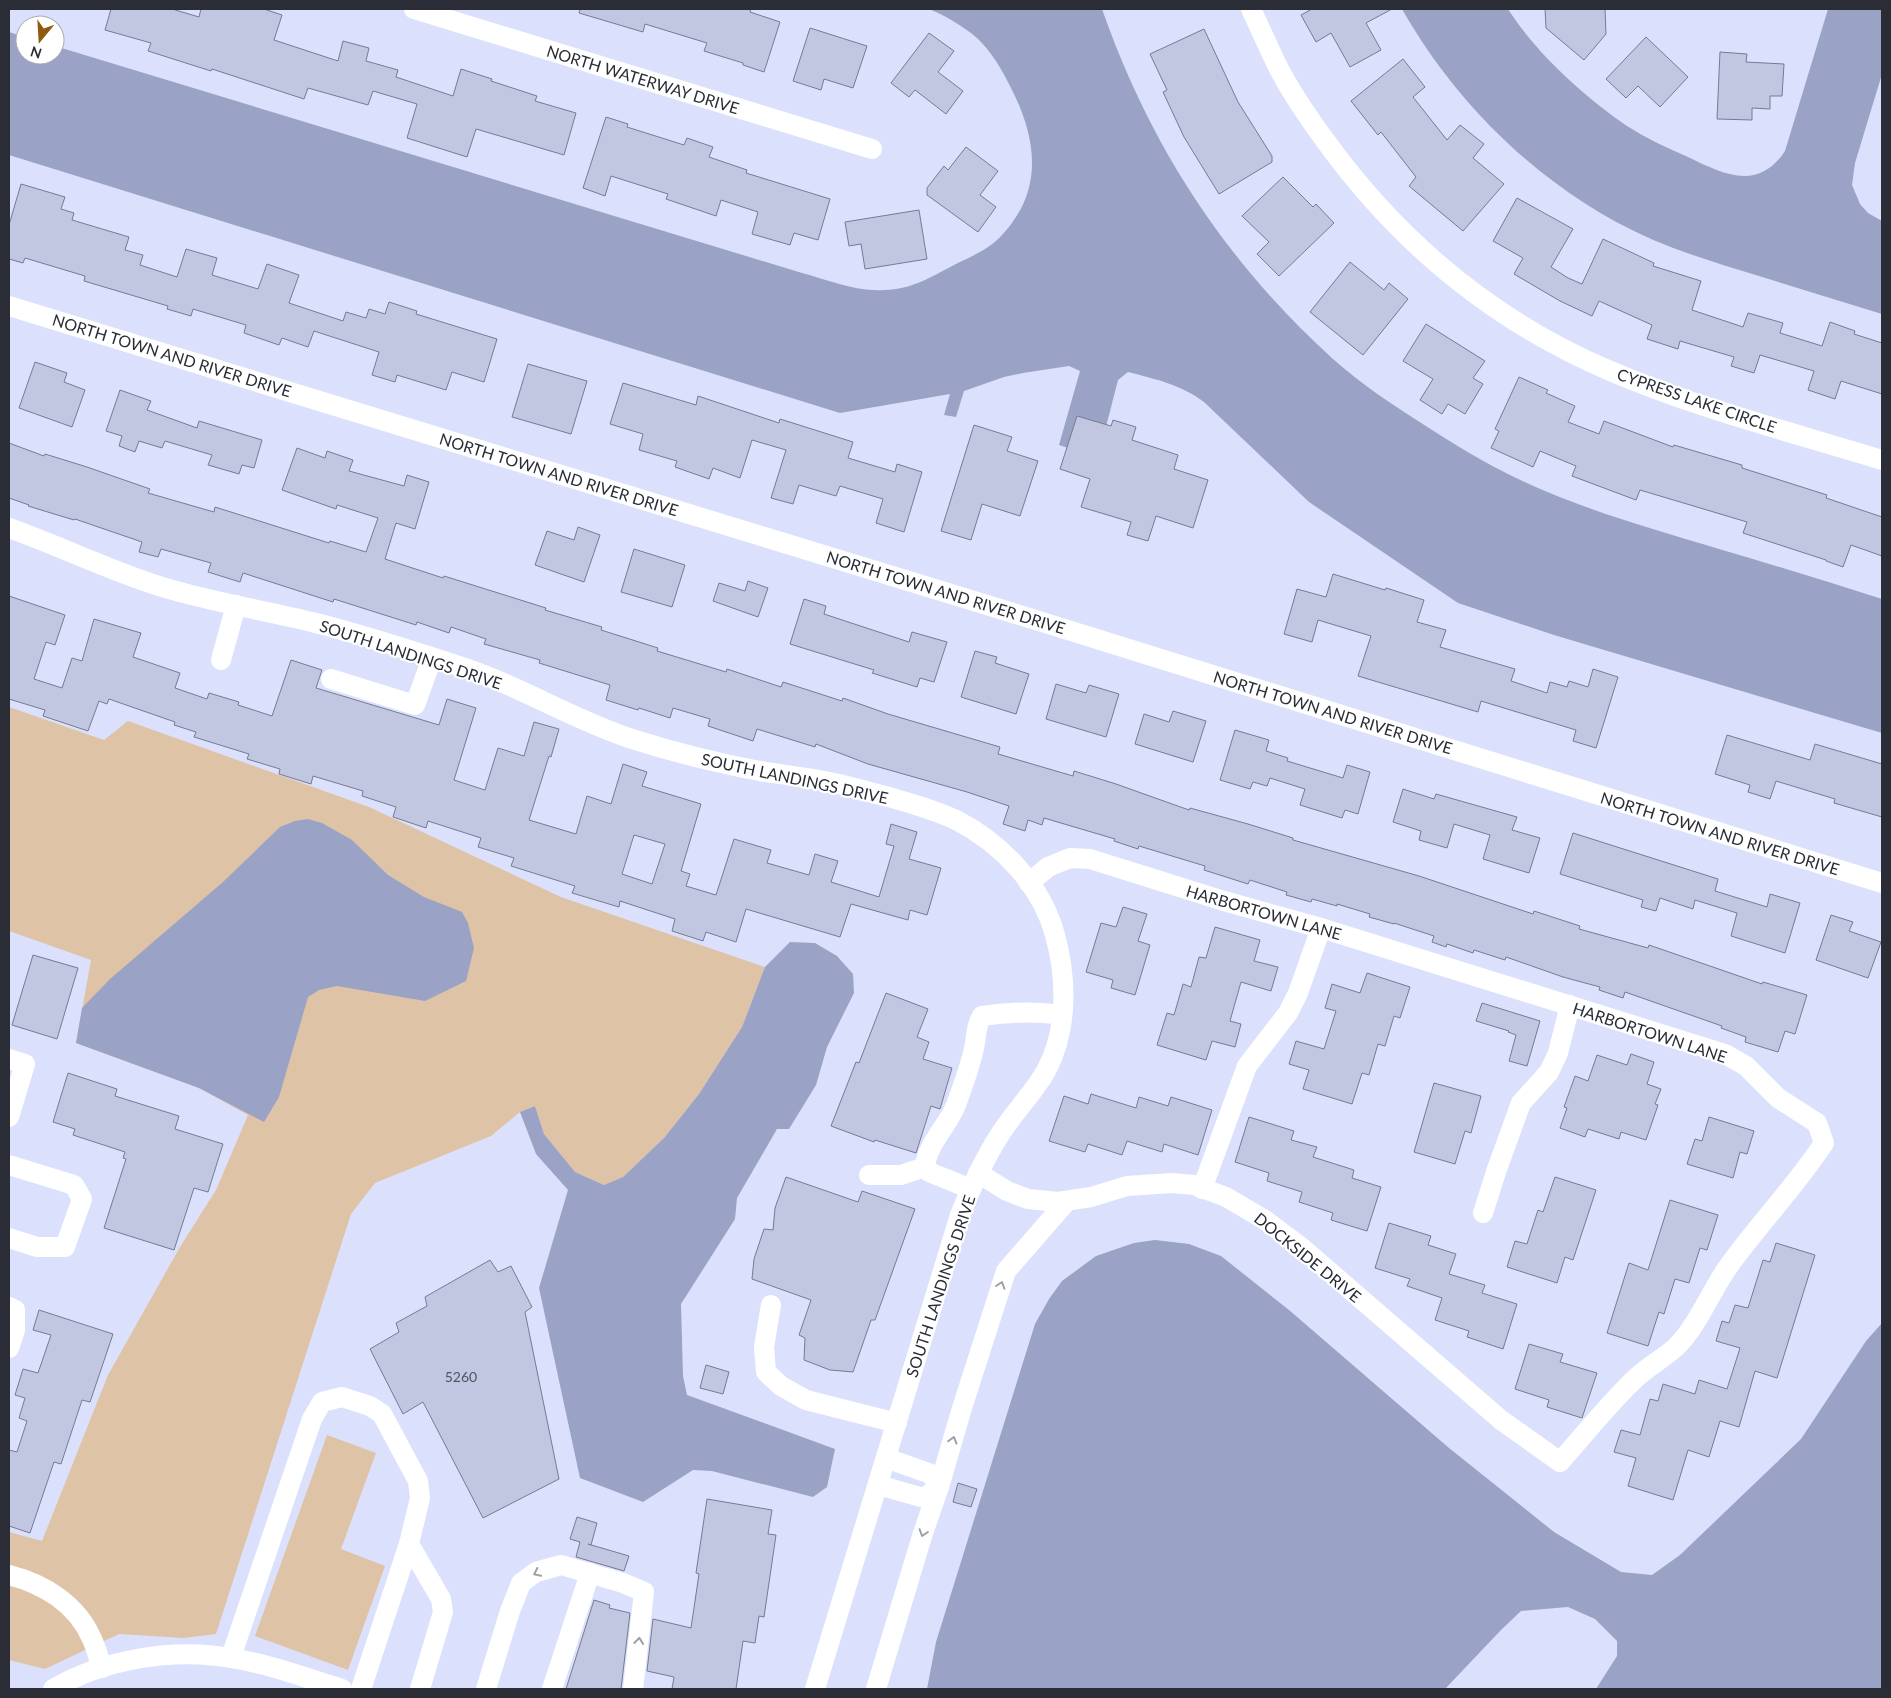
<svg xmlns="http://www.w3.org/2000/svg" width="1891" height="1698" viewBox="0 0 1891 1698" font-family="Lato,sans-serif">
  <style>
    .green { fill: #dfc3a6 }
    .water { fill: #9aa2c5 }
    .building { fill: #c1c7e1; stroke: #767b93; fill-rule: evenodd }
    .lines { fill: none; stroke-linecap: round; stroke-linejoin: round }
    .minor { stroke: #fff; stroke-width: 20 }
    .oneway { stroke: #9fa0a5 }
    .labels { text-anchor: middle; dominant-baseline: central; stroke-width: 4.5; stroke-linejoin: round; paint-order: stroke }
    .number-label { font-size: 14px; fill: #505361 }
    .street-label { font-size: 16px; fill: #2a2c36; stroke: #fff }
  </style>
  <rect width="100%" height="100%" fill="#dbe1fc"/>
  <g class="green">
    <path d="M9,707L104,740L128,721L369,807L561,897L765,967L742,1027L699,1094L664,1138L623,1177L604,1185L575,1172L544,1134L535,1106L520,1112L491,1136L375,1183L351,1214L216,1634L183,1638L119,1634L45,1669L9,1660V1532L42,1541L108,1375L180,1247L216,1190L248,1115L199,1088L76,1043L91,960L9,931Z"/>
    <path d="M327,1435L376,1453L341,1549L385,1566L348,1670L255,1636Z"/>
  </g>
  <g class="water">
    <path d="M929,9H1102C1150,146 1225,261 1333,359C1362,385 1396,407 1429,428C1457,446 1485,463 1514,477C1580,509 1650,528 1719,549C1774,565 1828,582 1882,599V733L1554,635L1458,603L1309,502L1204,402C1182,385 1155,379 1128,372L1118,380L1098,458L1059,445L1080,371L1069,366L1023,373L1004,377L964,391L956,417L944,415L950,394L840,413L9,155V32L25,37V55H55V46L802,273C828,280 857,292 884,290C913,289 929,278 954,265C970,257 990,249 1002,235C1044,190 1037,139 1011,88C1002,70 992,52 977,38C963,26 946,16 929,9Z"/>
    <path d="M1402,9H1508C1536,53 1583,96 1627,126C1646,138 1667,148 1688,157C1723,174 1758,192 1785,151L1828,9H1882V74L1855,163L1852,185L1860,204L1868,213L1882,221V314C1841,301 1800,289 1759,276C1723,265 1686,254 1651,239C1547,193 1458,108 1402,9Z"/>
    <path d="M308,819L322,823L352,840L388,875L424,897L462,912L468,923L474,948L466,981L425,1001L337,986L319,990L308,997L279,1097L264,1122L199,1088L76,1043L82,1008L110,979L223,882L280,827L295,821Z"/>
    <path d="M790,942L815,943L837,956L853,974L854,993L827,1047L816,1085L789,1129H777L737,1198L735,1219L681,1304L683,1376L687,1395L835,1449L827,1487L813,1497L712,1471L693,1470L643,1502L580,1478L539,1288L568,1190L536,1154L520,1112L535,1106L544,1134L575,1172L604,1185L623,1177L664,1138L699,1094L742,1027L765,967Z"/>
    <path d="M1155,1240L1189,1244L1221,1256L1289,1310L1449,1448L1554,1532L1621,1572L1652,1575L1680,1555L1801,1439L1866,1341L1882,1323V1689H1596L1617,1656V1641L1595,1619L1568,1607L1521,1611L1501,1630L1445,1689H927L936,1642L1035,1324L1049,1299L1062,1281L1096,1256L1134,1243Z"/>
  </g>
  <g class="building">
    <path d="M111,9H172L199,17L201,9H264L282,15L274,40L338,61L343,41L369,48L366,61L398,70L396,77L453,96L461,69L492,79L491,81L537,96L535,101L576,113L564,155L476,129L467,157L407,138L417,104L373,91L368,105L308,88L304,99L212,69L211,71L148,51L151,43L105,30Z"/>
    <path d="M580,9H751L750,12L780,22L764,72L743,65V63L704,51L707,43L645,24L643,32L579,13Z"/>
    <path d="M1312,9H1392L1366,23L1381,50L1350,67L1331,33L1316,42L1301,15Z"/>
    <path d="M1545,9H1605L1606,34L1584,60L1546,28Z"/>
    <path d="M810,28L867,46L853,88L824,79L821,90L793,81Z"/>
    <path d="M1204,29L1238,102L1272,156V162L1219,194L1184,137L1163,92L1167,90L1150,54Z"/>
    <path d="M929,33L954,51L938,72L963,91L946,114L915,90L909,97L891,83Z"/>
    <path d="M1646,37L1688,77L1660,107L1638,86L1626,98L1606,79Z"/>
    <path d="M1720,52L1747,54L1746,62L1784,64L1782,96H1770V109L1752,108V120L1717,119Z"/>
    <path d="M1403,59L1425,87L1413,97L1447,140L1460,125L1484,144L1473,158L1504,184L1463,231L1409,186L1416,177L1381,132L1378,135L1351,101Z"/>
    <path d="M606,117L628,124L627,127L684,145L687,138L713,147L709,157L747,170L746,173L830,199L818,240L794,233L790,245L752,234L758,212L721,200L716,216L666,199L668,194L611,176L605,196L583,188Z"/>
    <path d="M966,147L998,171L980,195L996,207L978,232L927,195V188L944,166L948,170Z"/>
    <path d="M1283,177L1313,207L1316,204L1334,223L1279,276L1257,254L1269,242L1242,216Z"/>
    <path d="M21,184L65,197L61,209L74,213L72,220L129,237L125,250L143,255L140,265L177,277L186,249L217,258L212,275L258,289L267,264L299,275L289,303L343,321L346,312L366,318L369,309L385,314L389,302L417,311L416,314L497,339L484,382L452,372L446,390L397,375L395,382L372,375L379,352L314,331L308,347L282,338L279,345L244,333L246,325L193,309L191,316L167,309L168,306L84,281L85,276L25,258L23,263L9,259V225Z"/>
    <path d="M1517,198L1573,229L1551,267L1568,278L1582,284L1603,239L1654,263L1653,266L1701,281L1692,310L1743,327L1748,313L1783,323L1780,333L1822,346L1830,322L1855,331L1854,334L1882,343V394L1841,381L1835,399L1808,390L1814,371L1760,355L1754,373L1731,366L1734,357L1680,341L1678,349L1647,339L1652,325L1599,301L1592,316L1560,301L1514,274L1523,258L1493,241Z"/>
    <path d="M919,210L927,259L865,269L861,244L849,246L845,222Z"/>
    <path d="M1350,262L1384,290L1389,283L1408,299L1363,355L1310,312Z"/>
    <path d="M1426,324L1485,361L1473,378L1483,384L1465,414L1448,404L1442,414L1420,400L1433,379L1403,361Z"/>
    <path d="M35,362L67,373L64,382L85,390L72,427L19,408Z"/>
    <path d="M528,364L587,381L571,434L512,417Z"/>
    <path d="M1519,377L1548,390L1546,393L1575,406L1568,422L1599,434L1604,421L1673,447L1674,445L1742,465V468L1827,495L1826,498L1882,517V556L1851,545L1843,567L1826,561V560L1743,533L1747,522L1640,490L1636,500L1572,476L1576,466L1540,451L1533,467L1491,448L1499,431L1495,429Z"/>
    <path d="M623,383L696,405L698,396L779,423L780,419L853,442L848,458L895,472L897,464L922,472L904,532L876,523L883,499L840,486L836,496L799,485L793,504L771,498L786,450L752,440L740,478L713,468L709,479L675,467L677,461L639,450L643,434L610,424Z"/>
    <path d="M120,390L151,401L147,410L197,428L199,421L262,440L254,468L242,465L239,474L208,465L212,455L165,441L162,448L139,441L135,452L119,446L122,436L106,431Z"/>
    <path d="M1077,416L1111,426L1113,420L1136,427L1132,440L1178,455L1174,469L1208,480L1193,528L1156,516L1148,541L1127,535L1131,522L1081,507L1090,479L1060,469Z"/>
    <path d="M974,425L1012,437L1007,451L1038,461L1020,516L982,504L971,540L941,531Z"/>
    <path d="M9,443L44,456L45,454L87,467L150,489L148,493L214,512L215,507L329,543L330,541L366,552L378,518L337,505L336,509L282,490L297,448L325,458L327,451L353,460L349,471L404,486L407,475L429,482L415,529L396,523L385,559L443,578L444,576L546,608L545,610L602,627L601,630L658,648L657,651L726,672L727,669L781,687L783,682L842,701L843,698L888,714L1000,747L998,754L1073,776L1074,771L1116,784L1189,810L1190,808L1248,824L1293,838V840L1419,876L1533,914L1534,911L1580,926L1579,929L1648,948L1649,945L1762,984L1763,982L1807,995L1795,1034L1785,1031L1778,1052L1745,1042L1746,1037L1721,1028L1722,1026L1625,992L1623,998L1599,990L1600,987L1563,977L1506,957L1505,960L1474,950L1473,953L1447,944L1446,947L1432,942L1434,936L1394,923V924L1369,917L1370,914L1337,904V906L1312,899L1311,902L1286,895L1287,892L1250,880L1248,884L1204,870L1205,866L1139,846L1138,849L1114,841L1115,839L1044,818L1042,825L1028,820L1025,831L1003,824L1009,806L967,792L868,764L816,744L815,747L757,729L753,741L708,726L710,719L673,708L670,718L639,708L638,710L606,700L610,685L539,663L540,660L484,644L486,639L451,627L449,633L417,622L416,625L334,599L333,602L243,573L240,582L208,572L211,563L161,549L158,557L139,552L142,542L75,519L74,520L28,506L29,505L9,498Z"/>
    <path d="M578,527L600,535L584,582L535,565L547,531L574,540Z"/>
    <path d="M634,549L685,565L672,607L621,592Z"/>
    <path d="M1333,574L1385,590L1386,588L1424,600L1417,622L1446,630L1440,647L1515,669L1511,681L1547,693L1550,682L1567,687L1569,681L1588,687L1593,669L1618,677L1596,748L1573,741L1576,730L1481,701L1478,712L1358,676L1371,636L1318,620L1312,642L1284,634L1297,589L1326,597Z"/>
    <path d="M748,581L768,588L758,617L713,601L719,583L745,591Z"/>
    <path d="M9,596L65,615L55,645L46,642L34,679L62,688L72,658L82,661L94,619L141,633L133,657L180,673L175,688L207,699L209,693L239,702L238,705L272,716L291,660L322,670L316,688L439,725L447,699L476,708L454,780L485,790L498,748L524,756L534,722L559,729L551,757L549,756L529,820L576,834L587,796L611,804L623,764L647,772L642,786L701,804L681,871L690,874L686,886L716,895L734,839L771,850L767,863L809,875L815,854L838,861L831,882L879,897L894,846L886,844L891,824L917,832L909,859L941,868L927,915L910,910L908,920L851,904L840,937L746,909L736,942L706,932L703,941L672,931L675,919L620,901L619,907L572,893L575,886L511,866L514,858L478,847L481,838L428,821L426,828L393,817L396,807L362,796L363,791L313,776L311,784L279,774L280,769L247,759L249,754L194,737L196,732L174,725L175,722L109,699L107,704L99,701L88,731L43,716L45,710L9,699ZM634,835L665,844L652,884L622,874Z"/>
    <path d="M804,599L826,606L824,614L909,642L912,632L947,642L934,682L920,678L917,687L872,673L874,670L790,644Z"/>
    <path d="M975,651L997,657L995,663L1029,674L1016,714L961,697Z"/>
    <path d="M1056,684L1086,693L1089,685L1119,694L1106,737L1046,719Z"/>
    <path d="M1173,711L1206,721L1193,762L1135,744L1144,714L1169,722Z"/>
    <path d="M1235,730L1269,740L1266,751L1288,758L1287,761L1343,778L1347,765L1370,772L1358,814L1345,810L1342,818L1300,805L1305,789L1270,778L1267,786L1253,782L1250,789L1220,780Z"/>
    <path d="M1727,735L1810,760L1815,744L1882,764V817L1834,803L1835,799L1776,781L1770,799L1748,792L1750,785L1715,774Z"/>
    <path d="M1403,789L1434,799L1436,794L1517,817L1512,830L1540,838L1529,873L1483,859L1490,835L1454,824L1447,848L1419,840L1421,831L1393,822Z"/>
    <path d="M1573,833L1718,879L1715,891L1767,907L1770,894L1800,903L1785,953L1731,936L1737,913L1695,900L1693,909L1660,898L1656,911L1641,907L1643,900L1560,874Z"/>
    <path d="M1123,907L1147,914L1138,941L1150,945L1135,995L1111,988L1113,980L1086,972L1101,923L1116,927Z"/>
    <path d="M1831,915L1853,922L1849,931L1881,942L1868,978L1816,960Z"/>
    <path d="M1215,927L1260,940L1254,961L1278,967L1271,991L1241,982L1230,1021L1241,1024L1235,1047L1212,1041L1206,1060L1157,1045L1167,1013L1174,1015L1183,984L1191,987L1199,957L1206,958Z"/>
    <path d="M33,955L78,968L57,1039L12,1025Z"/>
    <path d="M1367,973L1410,987L1400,1018L1394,1016L1385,1046L1378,1044L1369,1075L1362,1073L1352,1104L1303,1089L1309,1070L1289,1064L1296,1041L1324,1049L1336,1011L1325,1008L1332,984L1360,993Z"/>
    <path d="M886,993L928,1009L917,1037L929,1042L923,1059L952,1068L940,1109L931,1106L916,1153L875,1140L874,1142L831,1126L856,1062L859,1063Z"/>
    <path d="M1482,1003L1540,1021L1527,1066L1509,1061L1516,1035L1508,1032L1509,1031L1476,1021Z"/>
    <path d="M1631,1054L1654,1062L1647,1084L1661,1089L1655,1104L1658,1105L1646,1140L1621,1132L1619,1139L1588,1129L1585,1137L1560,1128L1567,1108L1564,1107L1575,1076L1588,1081L1597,1055L1627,1065Z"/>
    <path d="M68,1073L117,1089L115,1096L179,1116L175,1129L223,1144L208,1192L194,1188L174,1250L104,1228L126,1159L123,1158L125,1152L73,1135L75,1129L53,1122Z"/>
    <path d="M1434,1083L1481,1096L1471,1133L1465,1131L1455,1164L1414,1152Z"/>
    <path d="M1091,1094L1136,1108L1139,1097L1168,1106L1171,1097L1212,1110L1198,1155L1164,1144L1162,1152L1127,1141L1122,1155L1088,1144L1085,1152L1049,1141L1064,1096L1088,1104Z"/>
    <path d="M1249,1117L1294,1131L1291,1140L1317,1147L1313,1157L1354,1170L1352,1178L1381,1187L1367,1231L1331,1220L1333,1213L1299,1202L1302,1192L1267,1181L1269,1173L1235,1162Z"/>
    <path d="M1709,1117L1754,1131L1747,1154L1740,1152L1733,1178L1687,1164L1695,1139L1702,1141Z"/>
    <path d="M786,1177L858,1202L862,1191L915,1209L875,1320H871L853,1372L830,1370L804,1360L805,1338L799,1335L811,1300L752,1279L754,1259L764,1229L773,1230L775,1208Z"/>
    <path d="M1555,1177L1596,1190L1573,1260L1565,1257L1557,1283L1507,1267L1515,1241L1527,1244L1538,1210L1543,1212Z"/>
    <path d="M1670,1200L1718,1215L1707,1250L1700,1248L1689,1283L1675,1279L1664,1314L1659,1312L1648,1346L1607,1333L1629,1263L1648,1270Z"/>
    <path d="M1389,1223L1431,1236L1428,1245L1456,1254L1449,1274L1485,1285L1482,1293L1517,1304L1503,1349L1467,1337L1469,1331L1435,1320L1442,1298L1407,1286L1410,1279L1375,1268Z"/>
    <path d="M1776,1243L1815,1255L1777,1378L1755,1371L1739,1427L1720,1421L1709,1457L1688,1450L1673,1500L1628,1486L1636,1458L1614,1452L1621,1430L1640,1435L1650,1399L1658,1401L1663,1384L1695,1394L1699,1380L1727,1389L1740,1348L1716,1341L1722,1321L1729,1323L1735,1305L1748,1308L1763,1260L1770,1262Z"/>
    <path d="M490,1260L498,1272L511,1266L532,1307L525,1312L559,1479L483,1518L423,1402L403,1414L370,1349L399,1332L396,1323L427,1306L425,1297Z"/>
    <path d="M39,1310L113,1334L90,1402L82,1400L61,1464L54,1462L30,1533L9,1526V1450L17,1452L27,1421L19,1418L25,1398L15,1395L23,1369L38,1373L51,1335L33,1330Z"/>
    <path d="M1529,1344L1563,1354L1560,1362L1597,1373L1582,1418L1547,1407L1549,1400L1515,1389Z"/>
    <path d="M706,1365L729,1372L723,1394L700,1388Z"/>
    <path d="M958,1483L977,1489L971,1507L953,1502Z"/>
    <path d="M707,1499L772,1510L768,1534L776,1535L764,1617L759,1616L755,1643L743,1641L736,1689H672L674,1677L647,1671L653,1619L691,1628L699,1574L696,1573Z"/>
    <path d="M577,1517L597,1523L591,1545L588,1544L629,1556L624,1571L576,1557L580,1542L570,1539Z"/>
    <path d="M594,1600L610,1605L609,1608L630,1613L621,1689H566Z"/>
  </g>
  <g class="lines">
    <g class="minor">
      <path d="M414,9L872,149"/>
      <path d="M1251,9C1261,30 1270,51 1280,71C1294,97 1310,120 1327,143C1400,243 1494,321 1608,370C1696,408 1791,432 1882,460"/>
      <path d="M9,306L1026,617L1882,883"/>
      <path d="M9,528C60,546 108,570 159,586C210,602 264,610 316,623C363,635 410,650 456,665C517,684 571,719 632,739C673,752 717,763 760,771C786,775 813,778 839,784C856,788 872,793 889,797C912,804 936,810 958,821C1002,844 1042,886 1055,935C1067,979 1068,1030 1046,1071C1033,1094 1013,1113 999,1136C983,1161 971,1188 960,1215L815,1689"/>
      <path d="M221,660L236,605"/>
      <path d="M331,679L415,705L432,658"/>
      <path d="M9,1059L25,1064L9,1117"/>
      <path d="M9,1165L74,1185L82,1199L65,1247H37L9,1238"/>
      <path d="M978,1173L1007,1191L1028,1199L1058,1202L1091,1197L1127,1186L1172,1183L1194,1185L1226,1197L1265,1220L1301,1247L1501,1420L1560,1462C1585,1434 1609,1403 1637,1377C1649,1366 1664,1358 1676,1347C1697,1327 1711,1291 1728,1267C1758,1225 1795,1187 1824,1143L1817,1123L1778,1098L1746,1066L1725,1054L1321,928L1224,901L1090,859L1070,858L1048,867L1029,883"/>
      <path d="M869,1175H901L925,1167"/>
      <path d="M971,1189L929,1172L925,1167C927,1144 947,1127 956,1105C962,1088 973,1060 975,1042C977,1032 976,1025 982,1016C1009,1012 1036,1011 1062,1015"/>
      <path d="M1202,1189L1247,1066L1288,1013L1298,993L1321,928"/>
      <path d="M1483,1213L1497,1169L1521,1103L1549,1072L1558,1053L1570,1005"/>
      <path d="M771,1305L764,1347L766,1372L781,1386L806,1400L897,1423"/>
      <path d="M9,1307L15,1310V1330L9,1348"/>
      <path d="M878,1485L924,1498L939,1487L931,1474L886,1458"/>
      <path d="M9,1575C44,1584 77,1604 92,1639C96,1648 99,1658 102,1668"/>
      <path d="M231,1657L312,1419L322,1402L342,1397L370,1406L382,1414L418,1481L420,1498L409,1544L441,1599L443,1612L420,1689"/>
      <path d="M53,1689C104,1659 173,1648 231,1658C269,1664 306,1678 342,1689"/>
      <path d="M361,1689L409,1544"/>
      <path d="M486,1689L510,1611L521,1583L536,1572L561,1565L623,1583L644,1592L633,1689"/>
      <path d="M552,1689L590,1573"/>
      <path d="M876,1689L923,1533L939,1487L962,1408L1006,1271L1067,1201"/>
    </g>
  </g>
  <defs><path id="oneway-chevron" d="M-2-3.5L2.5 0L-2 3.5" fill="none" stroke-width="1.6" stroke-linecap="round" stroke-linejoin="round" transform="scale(1.25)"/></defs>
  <g class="oneway">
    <use href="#oneway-chevron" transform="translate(1001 1285) rotate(-72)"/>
    <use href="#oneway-chevron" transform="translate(953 1440) rotate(-74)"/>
    <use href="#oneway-chevron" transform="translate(923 1533) rotate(108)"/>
    <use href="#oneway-chevron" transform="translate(537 1573) rotate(154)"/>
    <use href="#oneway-chevron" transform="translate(639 1641) rotate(-84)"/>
  </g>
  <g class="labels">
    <g class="number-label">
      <text x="461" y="1376">5260</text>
    </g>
    <g class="street-label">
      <text transform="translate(643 79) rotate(17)">NORTH WATERWAY DRIVE</text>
      <text transform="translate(172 355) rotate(17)">NORTH TOWN AND RIVER DRIVE</text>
      <text transform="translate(1697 400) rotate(19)">CYPRESS LAKE CIRCLE</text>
      <text transform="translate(559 474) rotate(17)">NORTH TOWN AND RIVER DRIVE</text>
      <text transform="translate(946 592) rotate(17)">NORTH TOWN AND RIVER DRIVE</text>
      <text transform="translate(411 654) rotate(18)">SOUTH LANDINGS DRIVE</text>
      <text transform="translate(1333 712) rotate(17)">NORTH TOWN AND RIVER DRIVE</text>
      <text transform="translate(795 778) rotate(12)">SOUTH LANDINGS DRIVE</text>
      <text transform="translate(1720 833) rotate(17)">NORTH TOWN AND RIVER DRIVE</text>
      <text transform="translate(1264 912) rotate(16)">HARBORTOWN LANE</text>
      <text transform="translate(1650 1032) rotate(18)">HARBORTOWN LANE</text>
      <text transform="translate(1308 1257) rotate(39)">DOCKSIDE DRIVE</text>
      <text transform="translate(940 1286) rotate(-72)">SOUTH LANDINGS DRIVE</text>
    </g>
  </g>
  <rect width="1891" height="1698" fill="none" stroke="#2a2c36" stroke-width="20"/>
  <g transform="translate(40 40) rotate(198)"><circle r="24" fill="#ffffff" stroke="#aaabaf"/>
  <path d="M0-4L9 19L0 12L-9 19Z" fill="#8f5a0d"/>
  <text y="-8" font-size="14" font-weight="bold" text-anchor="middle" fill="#2a2c36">N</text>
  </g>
</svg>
